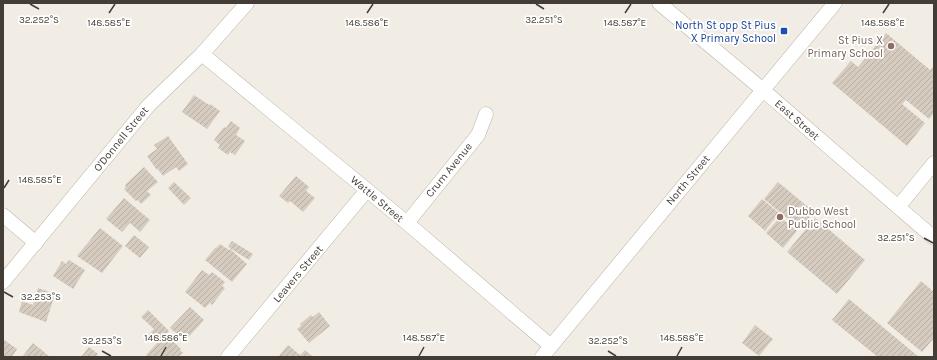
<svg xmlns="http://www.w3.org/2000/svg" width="937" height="360" viewBox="0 0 937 360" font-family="Karla,sans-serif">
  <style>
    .building { fill: url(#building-hatch) }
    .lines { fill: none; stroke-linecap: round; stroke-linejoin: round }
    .street-casing { stroke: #bcb4a8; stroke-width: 15 }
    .street { stroke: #fff; stroke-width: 14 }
    .ticks { fill: none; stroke: #433d35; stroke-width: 1.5 }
    .transit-dot { fill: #1a4fb4; stroke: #fff; stroke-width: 1.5 }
    .education-dot { fill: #8d6e63; stroke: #fff; stroke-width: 1.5 }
    .labels { text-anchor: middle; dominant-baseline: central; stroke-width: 3.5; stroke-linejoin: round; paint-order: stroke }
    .transit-label { font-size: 11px; fill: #164399; stroke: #fff; text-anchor: end }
    .education-label { font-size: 11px; fill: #785e54; stroke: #fff; text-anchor: end }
    .street-label { font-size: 11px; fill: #433d35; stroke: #fff }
    .ticks-label { font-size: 10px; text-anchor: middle; fill: #433d35; stroke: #fff; stroke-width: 3.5; stroke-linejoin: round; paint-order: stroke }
  </style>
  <defs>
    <pattern id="building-hatch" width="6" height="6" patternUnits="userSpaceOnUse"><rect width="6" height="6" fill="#d5cbbe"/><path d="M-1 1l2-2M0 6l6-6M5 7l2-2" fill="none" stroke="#b8afa4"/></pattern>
  </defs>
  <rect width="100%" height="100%" fill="#f1ede5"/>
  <g class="building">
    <path d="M886,33L930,70L934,66V113L929,119L906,100L902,104L925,123L907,146L832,83L851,61L858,67Z"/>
    <path d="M194,95L209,105L210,104L220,111L207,129L182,112Z"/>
    <path d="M231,121L240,128L236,135L245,141L235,155L230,152L228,155L218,148L220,145L214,140L224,127L226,128Z"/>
    <path d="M168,136L188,164L179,171L176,167L163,176L158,169L157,170L147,156L157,149L154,145Z"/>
    <path d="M144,167L158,182L147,191L151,195L141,204L138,200L136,201L124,189L126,187L125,185Z"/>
    <path d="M296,176L309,187L306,191L315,198L303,212L290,201L288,203L279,196Z"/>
    <path d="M174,182L191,198L184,205L168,188Z"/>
    <path d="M778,182L814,212L800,229L764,199Z"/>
    <path d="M124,198L150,220L140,232L130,223L122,232L106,219Z"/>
    <path d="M762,199L779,213L765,231L748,216Z"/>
    <path d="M780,217L797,231L783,248L766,233Z"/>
    <path d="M815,218L865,260L837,294L787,252Z"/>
    <path d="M100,228L123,246L102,273L77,256Z"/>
    <path d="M134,235L149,247L140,258L125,246Z"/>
    <path d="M232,241L253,254L249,260L228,247Z"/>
    <path d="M220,244L229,250L230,249L247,264L232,282L205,260L215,248H216Z"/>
    <path d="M69,260L85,270L73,289L53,276L62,261L66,264Z"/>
    <path d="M202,270L209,275L212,272L225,282L222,286L225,288L212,305L210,303L205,308L185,292Z"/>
    <path d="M921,281L934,292V338L922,352L887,323Z"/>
    <path d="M38,288L55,294L46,322L19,312L22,301L33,305Z"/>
    <path d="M849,299L919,357H878L832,320Z"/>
    <path d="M190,307L204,320L185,341L170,328Z"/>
    <path d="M148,310L169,331L166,334L181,349L180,350L183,353L178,357H148L146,355L157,343L148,335L154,329L141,317Z"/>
    <path d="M319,312L330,326L309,343L297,329L301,326L300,324L311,315L313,317Z"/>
    <path d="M755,325L773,339L759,356L742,343Z"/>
    <path d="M3,339L17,349L12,357H3Z"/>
    <path d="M33,343L50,357H22Z"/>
    <path d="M288,345L300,355L305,350L313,357H278Z"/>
    <path d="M89,347L98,354L96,357H81Z"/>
  </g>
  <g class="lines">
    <g class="street-casing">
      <g id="street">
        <path d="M659,3L763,90L934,238"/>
        <path d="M202,54L407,223L551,346"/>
        <path d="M898,207L934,163"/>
        <path d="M3,215L36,243"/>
        <path d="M407,223L478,135L486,114"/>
        <path d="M3,282L149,105L202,54L247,3"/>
        <path d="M228,357L367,190"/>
        <path d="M542,357L835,3"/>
      </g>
    </g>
    <use href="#street" class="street"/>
  </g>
  <path class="ticks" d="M30,4L39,9M536,4L544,9M109,13L115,4M367,13L373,4M625,13L631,4M883,13L889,4M4,188L9,180M924,238L933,243M4,292L13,297M102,351L111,356M608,351L616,356M161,356L166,347M419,356L424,347M677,356L682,347"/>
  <rect class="transit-dot" x="780" y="27" width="8" height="8" rx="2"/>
  <g class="education-dot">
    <circle cx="891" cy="46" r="4"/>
    <circle cx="780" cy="217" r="4"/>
  </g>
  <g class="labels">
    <g class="transit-label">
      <text x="776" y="25">North St opp St Pius<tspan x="776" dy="13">X Primary School</tspan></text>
    </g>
    <g class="education-label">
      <text x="883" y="40">St Pius X<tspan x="883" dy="13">Primary School</tspan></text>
      <text x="788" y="211" text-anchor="start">Dubbo West<tspan x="788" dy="13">Public School</tspan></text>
    </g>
    <g class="street-label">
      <text transform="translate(797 120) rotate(41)">East Street</text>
      <text transform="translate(121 139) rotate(-51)">O'Donnell Street</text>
      <text transform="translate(449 170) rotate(-51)">Crum Avenue</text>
      <text transform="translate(688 180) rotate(-50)">North Street</text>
      <text transform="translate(377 199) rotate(40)">Wattle Street</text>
      <text transform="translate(298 274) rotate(-50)">Leavers Street</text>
    </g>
  </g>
  <g class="ticks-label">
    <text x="39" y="23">32.252°S</text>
    <text x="544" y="23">32.251°S</text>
    <text x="109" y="26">148.585°E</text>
    <text x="367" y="26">148.586°E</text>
    <text x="625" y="26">148.587°E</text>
    <text x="883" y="26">148.588°E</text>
    <text x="40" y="183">148.585°E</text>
    <text x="896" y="241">32.251°S</text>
    <text x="41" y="300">32.253°S</text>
    <text x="166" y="341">148.586°E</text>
    <text x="424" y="341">148.587°E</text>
    <text x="682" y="341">148.588°E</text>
    <text x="102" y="344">32.253°S</text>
    <text x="608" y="344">32.252°S</text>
  </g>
  <rect width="937" height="360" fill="none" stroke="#433d35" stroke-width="8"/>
</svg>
